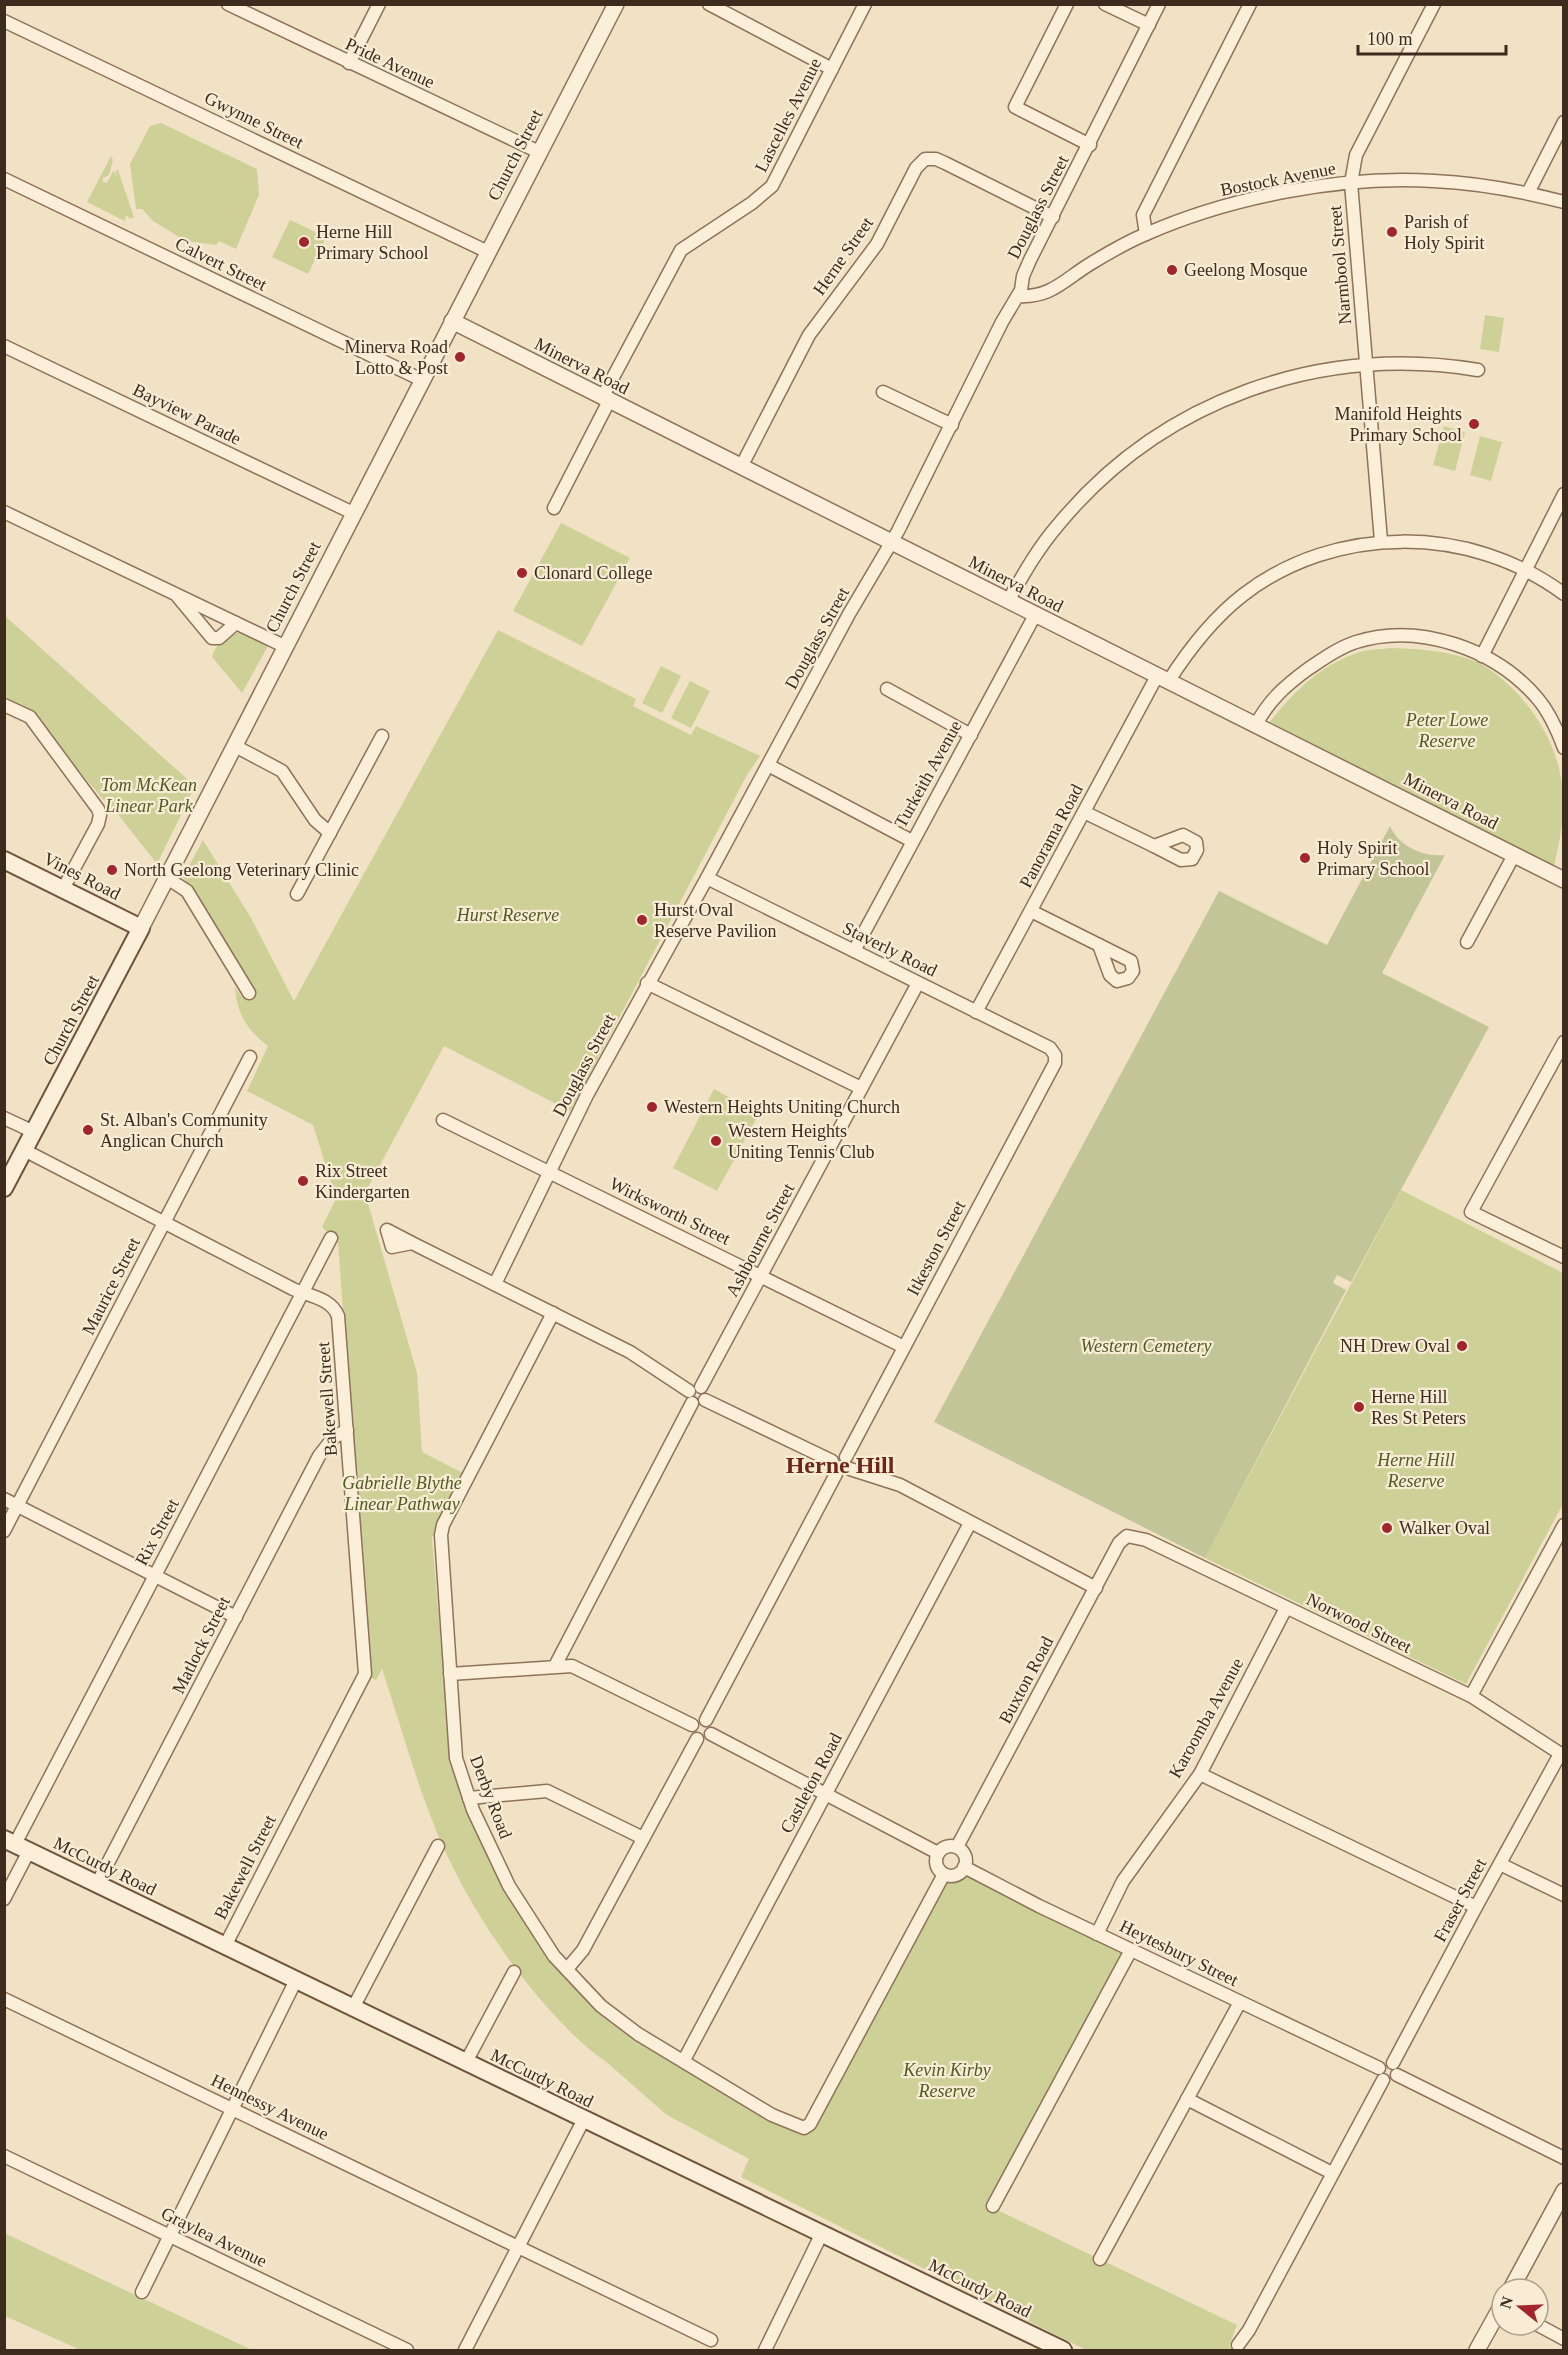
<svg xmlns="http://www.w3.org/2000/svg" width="1568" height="2355" viewBox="0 0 1568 2355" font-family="'Times New Roman',serif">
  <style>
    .green { fill: #cdd197 }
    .cemetery { fill: #c2c597 }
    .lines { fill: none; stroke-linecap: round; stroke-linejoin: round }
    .minor-casing { stroke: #8e7259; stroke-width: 15 }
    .tertiary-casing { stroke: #8e7259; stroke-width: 18 }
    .secondary-casing { stroke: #70533c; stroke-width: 20 }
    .minor { stroke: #fbefd9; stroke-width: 12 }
    .tertiary { stroke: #fbefd9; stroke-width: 15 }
    .secondary { stroke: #fbefd9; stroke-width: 16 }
    .poi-dot { fill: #a2242c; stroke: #f8ecd5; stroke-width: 2 }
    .labels { text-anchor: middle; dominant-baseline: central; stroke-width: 4.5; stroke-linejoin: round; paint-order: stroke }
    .street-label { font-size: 18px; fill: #3d2b1e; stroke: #f8ecd5 }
    .poi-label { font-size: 18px; fill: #3d2b1e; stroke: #f8ecd5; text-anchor: start }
    .park-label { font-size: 18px; font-style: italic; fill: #505b23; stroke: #f8ecd5 }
    .district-label { font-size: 24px; font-weight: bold; fill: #6d271a; stroke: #f8ecd5 }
  </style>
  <rect width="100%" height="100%" fill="#f2e2c5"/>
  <g class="green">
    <path d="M161,123L257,169L259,195L236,249L219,241L216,245L186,241L153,221L142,209H136L130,164L150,126Z"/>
    <path d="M111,156L113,160L109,175L103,178V182L107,183L113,171L117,177L115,171L118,170L134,217L130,219L126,215L125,221L87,202Z"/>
    <path d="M290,220L326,237L308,274L272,257Z"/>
    <path d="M1485,315L1504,318L1499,352L1480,349Z"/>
    <path d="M1444,426L1465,432L1455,471L1433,465Z"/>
    <path d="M1480,436L1502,442L1491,481L1470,475Z"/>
    <path d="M561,523L630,558L582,646L513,611Z"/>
    <path d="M4,615L195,786L157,864L117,813L102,798L27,710L5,697Z"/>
    <path d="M498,630L636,699L633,706L691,735L696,726L760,756L747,775L570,1111L444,1046L365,1193L417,1373L422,1452L463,1473L432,1538L451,1760L550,1957L596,2009L624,2032L756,2112L798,2133L811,2132L948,1881L967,1875L1122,1952L987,2205L1237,2325L1229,2346L1233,2350H1086L741,2177L749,2159L667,2115L605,2061C581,2045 560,2022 540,1999C500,1951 466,1899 441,1842C417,1786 401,1726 382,1669L376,1680L370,1677L338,1243L322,1227L336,1199L313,1125L247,1091L268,1046C247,1030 237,1014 235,987C240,994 242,1000 251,998L255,992L254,987L183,877L203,840L251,918L294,1001Z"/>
    <path d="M240,632L268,646L242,693L212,657C215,644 227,636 240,632Z"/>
    <path d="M1392,648C1422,649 1450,651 1477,662C1489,667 1501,678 1510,686C1543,718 1565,761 1563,808C1563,827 1558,847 1554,867L1269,723C1293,693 1321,664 1360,652C1370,649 1382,649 1392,648Z"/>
    <path d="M661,666L681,676L662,713L642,703Z"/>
    <path d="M690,681L710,691L691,728L671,718Z"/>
    <path d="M714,1089L759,1114L717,1191L673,1168Z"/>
    <path d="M1401,1190L1563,1273V1504L1466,1684L1205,1558Z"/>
    <path d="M4,2233L252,2350H77L76,2348L5,2316Z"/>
  </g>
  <path class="cemetery" d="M1390,826C1399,847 1424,857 1445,855L1382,973L1489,1027L1351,1282L1337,1275L1333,1283L1346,1290L1205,1558L934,1422L1219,891L1327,945Z"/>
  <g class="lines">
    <g class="minor-casing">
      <g id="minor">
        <path d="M228,4L539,152"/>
        <path d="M709,4L832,69"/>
        <path d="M1067,4L1015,107L1090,145"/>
        <path d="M1105,4L1149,25"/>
        <path d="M4,21L488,252"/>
        <path d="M349,63L379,4"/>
        <path d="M4,179L422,380"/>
        <path d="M1528,193L1564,122"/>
        <path d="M1146,234L1143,215L1250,4"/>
        <path d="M1018,296C1051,298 1064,280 1090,264C1108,253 1127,242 1146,234C1230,197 1342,175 1434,181C1478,183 1521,191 1564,202"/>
        <path d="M4,346L353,513"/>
        <path d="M883,392L952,425"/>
        <path d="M602,398L681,250L752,203L772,186L865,4"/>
        <path d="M741,467L809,335L877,244L916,168L925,159H936L945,163L1053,217"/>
        <path d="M554,508L609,401"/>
        <path d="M4,512L284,646"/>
        <path d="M1381,541L1351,183L1356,155L1434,4"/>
        <path d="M178,597L212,638H219L236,623"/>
        <path d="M1008,601C1023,575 1038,548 1058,525C1161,400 1319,344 1478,370"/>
        <path d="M1482,656L1564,494"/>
        <path d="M1168,682C1189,649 1212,619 1243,595C1335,524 1470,524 1564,594"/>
        <path d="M887,689L971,735"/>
        <path d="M4,705L30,717L98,809L100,815L98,824L63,889"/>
        <path d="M1256,725C1268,701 1286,685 1308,669C1323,659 1338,648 1356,642C1419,622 1496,649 1538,699C1549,712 1558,732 1564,748"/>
        <path d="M235,746L282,771L315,820L330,833"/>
        <path d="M768,765L912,841"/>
        <path d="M1084,812L1154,846"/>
        <path d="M1183,835L1196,842L1197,850L1192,859L1181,860L1154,846Z"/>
        <path d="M167,878L187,891L249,993"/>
        <path d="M707,878L1050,1048L1055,1055V1063L846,1457"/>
        <path d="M297,894L382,736"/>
        <path d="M1031,911L1099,945"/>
        <path d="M1467,942L1514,855"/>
        <path d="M1099,945L1131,961L1133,971L1128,978L1117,981L1110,975Z"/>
        <path d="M854,951L1035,615"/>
        <path d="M647,983L861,1088"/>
        <path d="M976,1012L1157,676"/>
        <path d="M1564,1042L1471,1212L1564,1257"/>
        <path d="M4,1118L34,1132"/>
        <path d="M443,1120L904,1347"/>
        <path d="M24,1150L293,1289C309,1296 331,1298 338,1316L365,1674L225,1946"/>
        <path d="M412,1243L387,1230L392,1247L412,1243L630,1352L689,1391"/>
        <path d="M495,1284L587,1095L707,878L849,614L898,531L1002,322L1021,290L1023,276L1030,260L1159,4"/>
        <path d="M553,1313L443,1525L441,1535L456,1758L473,1810L509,1886L554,1956L601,2006L638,2034L772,2115L804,2128L810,2124L944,1874"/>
        <path d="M701,1387L918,983"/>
        <path d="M705,1400L832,1461"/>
        <path d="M850,1469L900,1485L1096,1588"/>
        <path d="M4,1499L236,1617"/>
        <path d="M4,1531L250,1057"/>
        <path d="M555,1666L692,1403"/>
        <path d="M450,1674L572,1666L692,1725"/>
        <path d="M1471,1696L1564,1525"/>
        <path d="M706,1720L836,1474"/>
        <path d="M711,1734L938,1853"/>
        <path d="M1200,1774L1476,1907"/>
        <path d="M469,1798L547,1791L643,1838"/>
        <path d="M15,1844L331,1238"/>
        <circle cx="951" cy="1861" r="15"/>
        <path d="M957,1847L1119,1543L1127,1536L1146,1540L1471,1696L1564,1756"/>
        <path d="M1500,1864L1564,1895"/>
        <path d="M964,1867L1039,1906L1379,2068"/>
        <path d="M97,1884L319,1456L333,1438L347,1430"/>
        <path d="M4,1899L29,1851"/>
        <path d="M1097,1934L1123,1881L1200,1774L1286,1608"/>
        <path d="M567,1969L583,1950L697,1739"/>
        <path d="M4,1999L711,2340"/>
        <path d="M353,2008L438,1846"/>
        <path d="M684,2060L970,1523"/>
        <path d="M466,2062L514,1972"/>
        <path d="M1393,2063L1476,1907L1560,1754"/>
        <path d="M1397,2075L1564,2158"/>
        <path d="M1187,2099L1332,2173"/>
        <path d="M4,2156L407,2350"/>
        <path d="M993,2206L1131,1950"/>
        <path d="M1100,2259L1240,2002"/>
        <path d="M142,2292L296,1980"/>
        <path d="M1538,2325L1564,2339"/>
        <path d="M1238,2345L1249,2330L1383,2080"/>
        <path d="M465,2350L584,2119"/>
        <path d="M765,2350L822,2233"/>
      </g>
    </g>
    <g class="tertiary-casing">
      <g id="tertiary">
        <path d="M452,321L1564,880"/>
        <path d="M141,928L616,4"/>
        <path d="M1511,2289L1564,2191"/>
        <path d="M1477,2350L1502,2305"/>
      </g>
    </g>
    <g class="secondary-casing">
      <g id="secondary">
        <path d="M4,860L141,928L4,1188"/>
        <path d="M4,1839L1063,2350"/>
      </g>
    </g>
    <use href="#minor" class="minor"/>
    <use href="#tertiary" class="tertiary"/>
    <use href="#secondary" class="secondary"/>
  </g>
  <g class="poi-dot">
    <circle cx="1392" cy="232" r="6"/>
    <circle cx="304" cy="242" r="6"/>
    <circle cx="1172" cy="270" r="6"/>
    <circle cx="460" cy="357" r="6"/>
    <circle cx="1474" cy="424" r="6"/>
    <circle cx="522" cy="573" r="6"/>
    <circle cx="1305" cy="858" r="6"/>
    <circle cx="112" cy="870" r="6"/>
    <circle cx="642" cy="920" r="6"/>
    <circle cx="652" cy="1107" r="6"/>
    <circle cx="88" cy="1130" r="6"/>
    <circle cx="716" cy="1141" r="6"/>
    <circle cx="303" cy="1181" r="6"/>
    <circle cx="1462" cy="1346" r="6"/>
    <circle cx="1359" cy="1407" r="6"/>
    <circle cx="1387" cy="1528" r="6"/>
  </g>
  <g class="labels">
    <g class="street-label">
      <text transform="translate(390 63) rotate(25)">Pride Avenue</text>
      <text transform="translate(788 115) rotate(-63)">Lascelles Avenue</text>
      <text transform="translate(254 120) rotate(26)">Gwynne Street</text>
      <text transform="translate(515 155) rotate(-63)">Church Street</text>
      <text transform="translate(1278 179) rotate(-11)">Bostock Avenue</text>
      <text transform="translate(1038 207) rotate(-63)">Douglass Street</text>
      <text transform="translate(843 256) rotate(-55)">Herne Street</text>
      <text transform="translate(221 264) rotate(26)">Calvert Street</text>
      <text transform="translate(1340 265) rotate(-95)">Narmbool Street</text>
      <text transform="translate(582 366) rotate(27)">Minerva Road</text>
      <text transform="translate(187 414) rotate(26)">Bayview Parade</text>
      <text transform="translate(1016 584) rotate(27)">Minerva Road</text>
      <text transform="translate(293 587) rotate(-63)">Church Street</text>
      <text transform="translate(817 638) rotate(-61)">Douglass Street</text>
      <text transform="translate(928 774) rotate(-61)">Turkeith Avenue</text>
      <text transform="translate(1451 801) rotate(27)">Minerva Road</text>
      <text transform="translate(1051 836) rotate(-62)">Panorama Road</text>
      <text transform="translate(82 876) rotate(27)">Vines Road</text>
      <text transform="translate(890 949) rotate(26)">Staverly Road</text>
      <text transform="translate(71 1020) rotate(-62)">Church Street</text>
      <text transform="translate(584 1065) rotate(-62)">Douglass Street</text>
      <text transform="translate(670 1211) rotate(26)">Wirksworth Street</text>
      <text transform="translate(760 1240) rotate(-62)">Ashbourne Street</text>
      <text transform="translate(936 1248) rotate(-62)">Itkeston Street</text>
      <text transform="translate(111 1286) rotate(-63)">Maurice Street</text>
      <text transform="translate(327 1399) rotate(-94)">Bakewell Street</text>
      <text transform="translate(157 1532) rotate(-62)">Rix Street</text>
      <text transform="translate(1359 1623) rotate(26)">Norwood Street</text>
      <text transform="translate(201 1645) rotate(-63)">Matlock Street</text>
      <text transform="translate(1026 1680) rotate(-62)">Buxton Road</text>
      <text transform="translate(1206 1718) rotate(-61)">Karoomba Avenue</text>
      <text transform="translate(811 1783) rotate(-62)">Castleton Road</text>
      <text transform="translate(491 1797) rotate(69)">Derby Road</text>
      <text transform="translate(105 1866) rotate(26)">McCurdy Road</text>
      <text transform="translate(245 1867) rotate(-63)">Bakewell Street</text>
      <text transform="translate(1460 1900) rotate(-62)">Fraser Street</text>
      <text transform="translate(1179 1953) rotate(26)">Heytesbury Street</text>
      <text transform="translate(542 2078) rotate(26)">McCurdy Road</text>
      <text transform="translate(270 2107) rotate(26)">Hennessy Avenue</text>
      <text transform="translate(214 2237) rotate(26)">Graylea Avenue</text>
      <text transform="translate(980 2288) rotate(26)">McCurdy Road</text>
    </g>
    <g class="poi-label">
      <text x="1404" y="222">Parish of<tspan x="1404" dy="21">Holy Spirit</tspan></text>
      <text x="316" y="232">Herne Hill<tspan x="316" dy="21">Primary School</tspan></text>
      <text x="1184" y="270">Geelong Mosque</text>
      <text x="448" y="347" text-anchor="end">Minerva Road<tspan x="448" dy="21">Lotto &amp; Post</tspan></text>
      <text x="1462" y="414" text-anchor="end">Manifold Heights<tspan x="1462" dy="21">Primary School</tspan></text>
      <text x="534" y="573">Clonard College</text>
      <text x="1317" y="848">Holy Spirit<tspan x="1317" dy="21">Primary School</tspan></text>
      <text x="124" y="870">North Geelong Veterinary Clinic</text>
      <text x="654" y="910">Hurst Oval<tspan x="654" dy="21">Reserve Pavilion</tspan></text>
      <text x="664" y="1107">Western Heights Uniting Church</text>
      <text x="100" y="1120">St. Alban's Community<tspan x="100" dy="21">Anglican Church</tspan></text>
      <text x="728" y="1131">Western Heights<tspan x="728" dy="21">Uniting Tennis Club</tspan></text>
      <text x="315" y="1171">Rix Street<tspan x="315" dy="21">Kindergarten</tspan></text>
      <text x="1450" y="1346" text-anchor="end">NH Drew Oval</text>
      <text x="1371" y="1397">Herne Hill<tspan x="1371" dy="21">Res St Peters</tspan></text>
      <text x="1399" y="1528">Walker Oval</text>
    </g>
    <g class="park-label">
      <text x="1447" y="720">Peter Lowe<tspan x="1447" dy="21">Reserve</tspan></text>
      <text x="149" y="785">Tom McKean<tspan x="149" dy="21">Linear Park</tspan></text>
      <text x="508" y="915">Hurst Reserve</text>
      <text x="1146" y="1346">Western Cemetery</text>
      <text x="1416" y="1460">Herne Hill<tspan x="1416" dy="21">Reserve</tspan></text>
      <text x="402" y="1483">Gabrielle Blythe<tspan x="402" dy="21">Linear Pathway</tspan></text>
      <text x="947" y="2070">Kevin Kirby<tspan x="947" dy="21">Reserve</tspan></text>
    </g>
    <g class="district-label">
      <text x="840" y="1465">Herne Hill</text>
    </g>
  </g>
  <rect width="1568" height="2355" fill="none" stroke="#3d2b1e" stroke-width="12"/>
  <g transform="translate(1520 2307) rotate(288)"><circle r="28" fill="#f8ecd5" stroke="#ad9f8c" stroke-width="1.5"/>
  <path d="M0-4.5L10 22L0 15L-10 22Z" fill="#a2242c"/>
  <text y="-9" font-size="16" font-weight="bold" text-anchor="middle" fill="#3d2b1e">N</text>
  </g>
  <path d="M1358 45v9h148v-9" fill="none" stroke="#3d2b1e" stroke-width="3"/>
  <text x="1367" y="45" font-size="18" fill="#3d2b1e" stroke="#f8ecd5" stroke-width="4.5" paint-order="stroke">100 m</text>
</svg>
